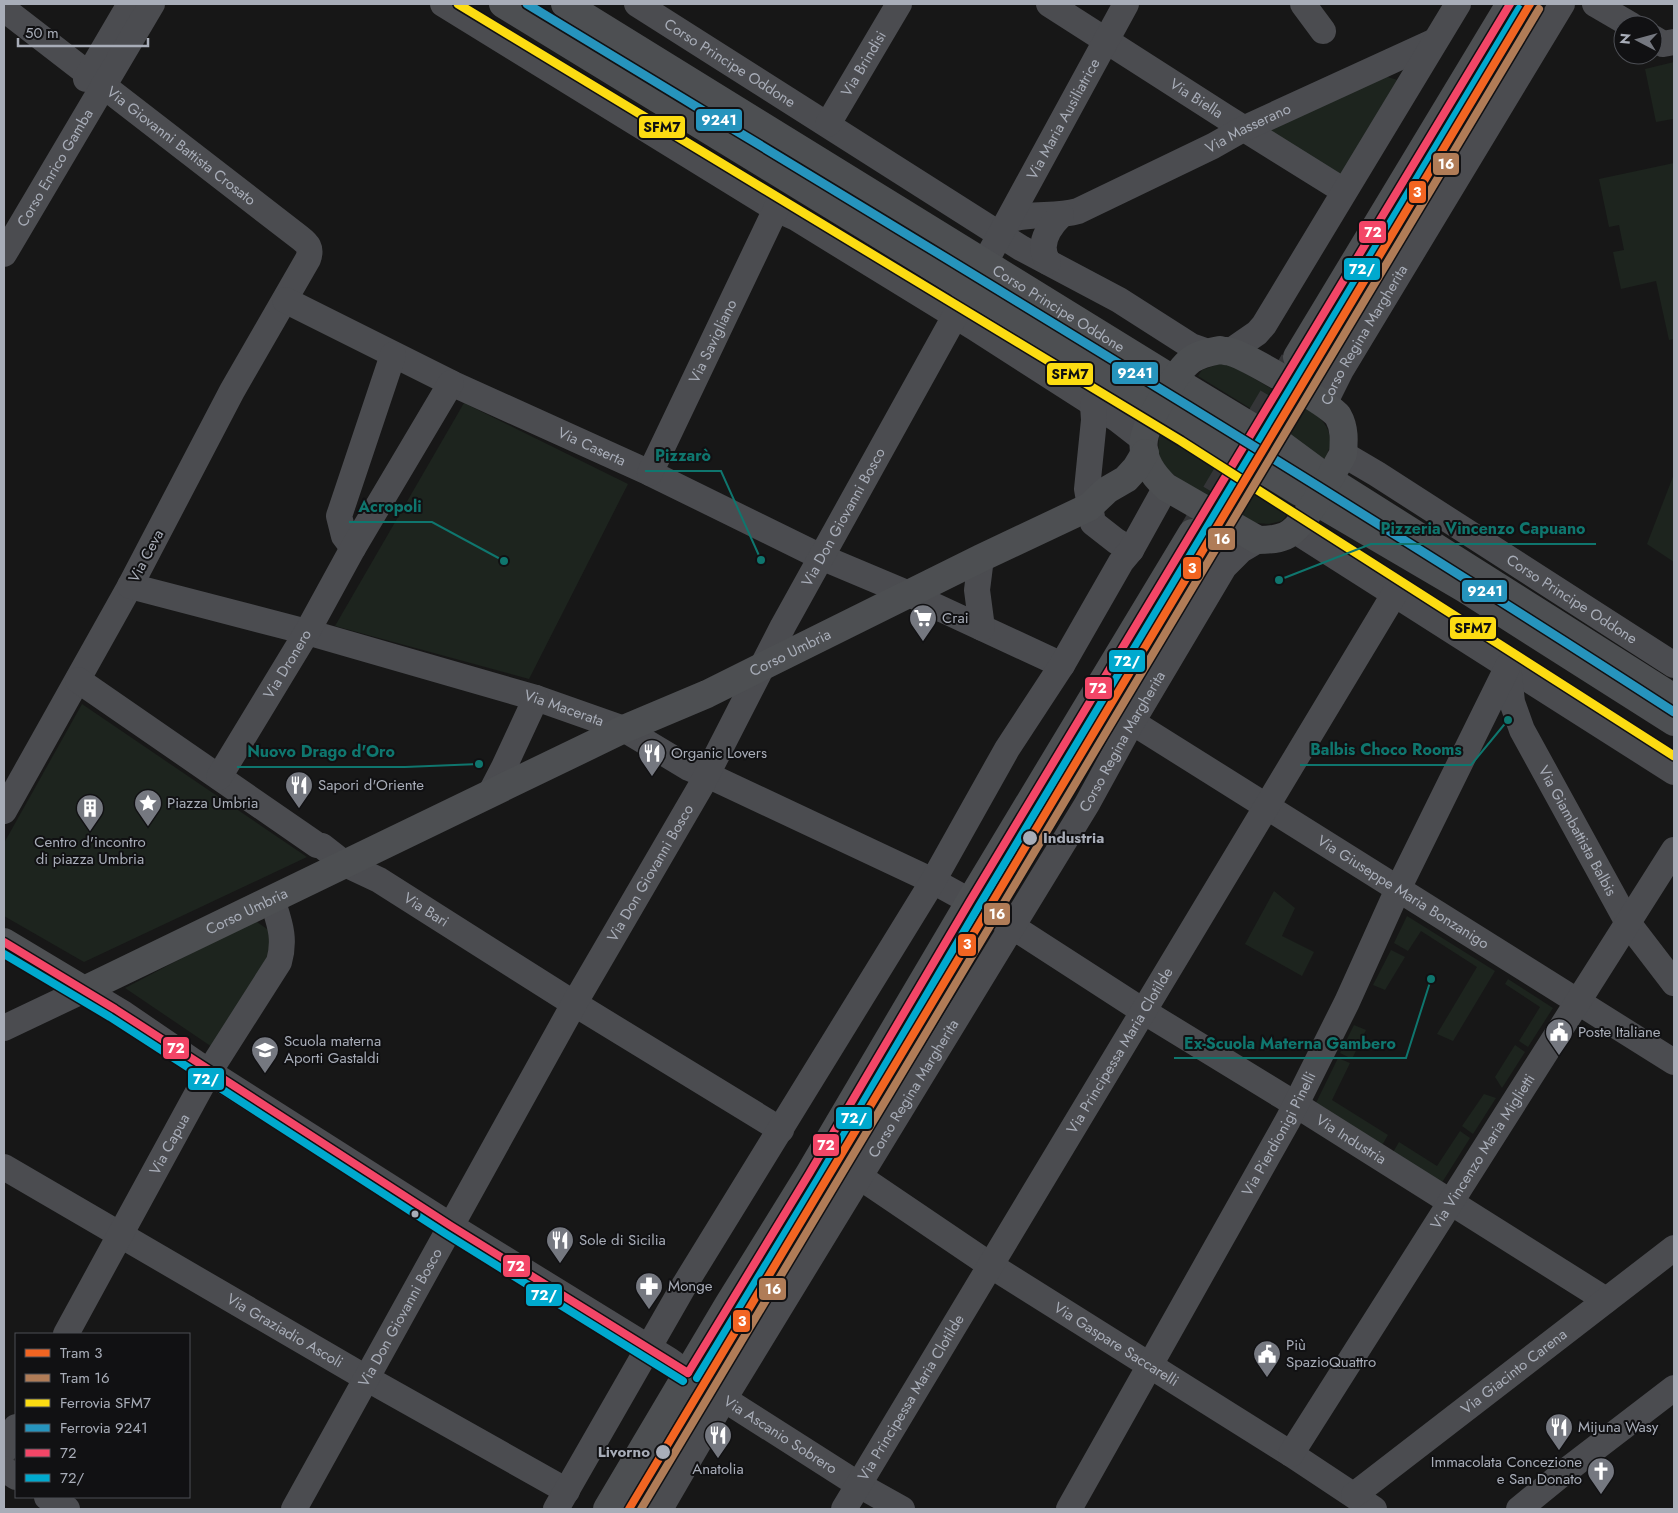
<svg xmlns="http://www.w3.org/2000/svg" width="1678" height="1513" viewBox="0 0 1678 1513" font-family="Jost,sans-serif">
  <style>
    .green { fill: #1d241e }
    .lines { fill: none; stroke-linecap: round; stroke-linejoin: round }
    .major-tunnel { stroke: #343537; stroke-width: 28; stroke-dasharray: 28 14; stroke-linecap: butt }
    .minor { stroke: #4b4c50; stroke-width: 26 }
    .major { stroke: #4d4f52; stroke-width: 28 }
    .bus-1-casing { stroke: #111113; stroke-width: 11 }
    .bus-2-casing { stroke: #111113; stroke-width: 11 }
    .bus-1 { stroke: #f34667; stroke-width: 8 }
    .bus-2 { stroke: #00a9ce; stroke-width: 8 }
    .rail-1-casing { stroke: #111113; stroke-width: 12 }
    .rail-2-casing { stroke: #111113; stroke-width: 12 }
    .rail-1 { stroke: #fcdc12; stroke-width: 9 }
    .rail-2 { stroke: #2694bd; stroke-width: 9 }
    .tram-1-casing { stroke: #111113; stroke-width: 11 }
    .tram-2-casing { stroke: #111113; stroke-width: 11 }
    .tram-1 { stroke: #f26522; stroke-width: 8 }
    .tram-2 { stroke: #b07c57; stroke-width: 8 }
    .stop-dot { fill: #a8adb8; stroke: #111113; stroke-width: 2 }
    .labels { text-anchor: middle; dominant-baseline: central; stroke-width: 4; stroke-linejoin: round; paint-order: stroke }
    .street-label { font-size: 15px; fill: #a8adb8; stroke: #111113 }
    .poi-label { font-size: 15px; fill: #a8adb8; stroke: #111113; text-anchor: start }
    .stop-label { font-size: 15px; font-weight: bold; fill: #a8adb8; stroke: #111113; text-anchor: start }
    .leader { fill: none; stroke: #0f766e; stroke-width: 2 }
    .callout-dot { fill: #0f766e; stroke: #111113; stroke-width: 2 }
    .callout-label { font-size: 16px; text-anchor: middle; font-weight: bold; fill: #0f766e; stroke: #111113; stroke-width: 4; stroke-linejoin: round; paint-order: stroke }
    .line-badge { stroke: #111113; stroke-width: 2 }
    .badge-label { font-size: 14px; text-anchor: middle; font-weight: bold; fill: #fff }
    .pale-badge-label { font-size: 14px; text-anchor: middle; font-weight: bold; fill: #111 }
  </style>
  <rect width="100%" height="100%" fill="#171717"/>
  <g class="green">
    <path d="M1674,62V124L1673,119L1656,122L1645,69Z"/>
    <path d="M1384,76L1408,83L1347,180L1270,131Z"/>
    <path d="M1674,163V339L1669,340L1656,281L1621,289L1613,252L1624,250L1619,225L1609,227L1599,179Z"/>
    <path d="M1219,364L1231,365L1315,414C1330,426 1335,441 1325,458L1321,459L1282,428L1198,376L1202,370Z"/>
    <path d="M464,403L628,484L529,679L335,626Z"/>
    <path d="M1167,426L1295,504L1282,521L1269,524L1256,523L1184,482L1171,473L1162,463L1158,454L1159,434L1163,427Z"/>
    <path d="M1674,474V562L1647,544Z"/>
    <path d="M82,704L307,857L84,962L4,916V843Z"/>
    <path d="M1274,891L1295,908L1282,936L1314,952L1302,976L1245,944Z"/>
    <path d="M1407,916L1495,971L1453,1041L1437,1034L1477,967L1421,931L1408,951L1394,943Z"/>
    <path d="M257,922L270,931L275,955L215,1049L125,988L247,924Z"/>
    <path d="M1391,950L1405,957L1385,990L1373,985Z"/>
    <path d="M1508,979L1553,1008L1528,1047L1519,1041L1540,1007L1505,984Z"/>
    <path d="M1354,1025L1366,1030L1352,1059L1340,1053Z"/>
    <path d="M1515,1045L1525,1052L1502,1088L1495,1077Z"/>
    <path d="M1338,1058L1350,1063L1332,1100L1388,1135L1381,1147L1315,1105Z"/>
    <path d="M1484,1094L1496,1098L1473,1134L1462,1126Z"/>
    <path d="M1460,1131L1470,1138L1441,1184L1392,1154L1399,1142L1437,1166Z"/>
  </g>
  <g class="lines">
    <path class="major-tunnel" d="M1194,530L1296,358"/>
    <g class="minor">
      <path d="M443,4L776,209L796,218L975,328L1117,419L1144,440"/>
      <path id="s1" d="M637,4L1021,248L1119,300L1191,346L1208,352"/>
      <path id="s2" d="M1049,4L1227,118L1344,191"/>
      <path d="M1303,4L1323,31"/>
      <path d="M1595,4L1631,25"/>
      <path id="s3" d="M4,9L299,237C308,244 312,248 308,259L232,391L130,586L4,811"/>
      <path d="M1653,38L1663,44L1674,42"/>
      <path d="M86,79L130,4"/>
      <path id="s4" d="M828,124L899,4"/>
      <path id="s5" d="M1009,220C1031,212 1055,218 1078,211L1213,146L1243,129L1435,41"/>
      <path id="s6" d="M4,254L152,4"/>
      <path d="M1048,262C1037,245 1048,228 1061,215"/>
      <path id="s7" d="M285,300L451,383L650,473L821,557L909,594L1062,665"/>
      <path d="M1231,351L1257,333L1264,325L1458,4"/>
      <path d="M1093,405L1094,420L1087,489L1093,523L1116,541L1131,550"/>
      <path id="s8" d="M1326,405L1329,394L1341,370L1562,4"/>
      <path id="s9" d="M1343,454L1377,474L1674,665"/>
      <path id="s10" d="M650,473L776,209"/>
      <path d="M1294,530L1674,772"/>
      <path d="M353,548L344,536L339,516L393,355"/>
      <path d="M981,558L977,590L982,628"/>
      <path id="s11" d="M130,586L307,632L536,698L624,729L689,768L718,780L933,881L993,914L1143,1011L1282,1096L1606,1300"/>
      <path id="s12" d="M1508,666L1512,702L1522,730L1628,923L1674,983"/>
      <path id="s13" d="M78,680L317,845L322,846L345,864L379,880L562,996L781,1130"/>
      <path id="s14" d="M1132,722L1674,1062"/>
      <path id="s15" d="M219,777L307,632L353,548L451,383"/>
      <path d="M490,794L504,767L536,698"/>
      <path id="s16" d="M4,1028L84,990L124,1014L209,1072L451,1226L669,1360L724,1399L859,1485L902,1509"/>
      <path id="s17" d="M4,1167L366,1378L567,1491"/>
      <path id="s18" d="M860,1177L990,1265L1291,1454L1374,1509"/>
      <path id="s19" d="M66,1334L209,1072L279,962C286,937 279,922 272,899"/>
      <path d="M4,1451L16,1427"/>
      <path id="s20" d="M1291,1454L1674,850"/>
      <path d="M4,1469L16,1477"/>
      <path id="s21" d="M1354,1495L1674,1248"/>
      <path d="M47,1497L67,1509"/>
      <path id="s22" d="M294,1509L574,1004L701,786L783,626L1000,235L1126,4"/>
      <path d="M556,1509L685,1284L933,881L1007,749L1062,665L1121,562L1131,550L1166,487"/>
      <path id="s23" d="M660,1509L724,1399L1087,804L1132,722L1224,567L1241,550L1258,540"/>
      <path id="s24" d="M844,1509L1395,593"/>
      <path id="s25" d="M1069,1509L1288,1120L1347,1002L1398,889L1508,666"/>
      <path d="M1519,1509L1567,1470L1674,1388"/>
    </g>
    <g class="major">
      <path d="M503,4L1298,491L1465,589L1674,722"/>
      <path id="s26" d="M565,4L1174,380L1282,445L1328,479L1674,698"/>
      <path d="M1220,350C1223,351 1228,351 1231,352C1248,357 1329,404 1338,416C1345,428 1344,441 1343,454C1332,474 1304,528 1285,536C1276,540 1266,540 1258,540L1166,487C1153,475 1141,458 1144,439C1147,421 1176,371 1191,360C1199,354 1210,352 1220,350Z"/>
      <path d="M1297,357L1510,4"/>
      <path id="s27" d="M4,942L84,990L624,729L707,694L981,558L1089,507L1107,490L1126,479L1136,468L1145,453"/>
      <path d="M607,1509L728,1305L809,1174L970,901L1192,533"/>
    </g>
    <g class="bus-1-casing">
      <g id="bus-1">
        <path d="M4,942L115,1009L451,1226L688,1373"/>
        <path d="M688,1373L809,1174L970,901L1510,4"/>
      </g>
    </g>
    <g class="bus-2-casing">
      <g id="bus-2">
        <path d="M4,954L110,1017L446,1234L683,1381"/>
        <path d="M697,1378L818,1179L979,906L1519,9"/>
      </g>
    </g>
    <use href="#bus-1" class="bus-1"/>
    <use href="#bus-2" class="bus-2"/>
    <g class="rail-1-casing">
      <path id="rail-1" d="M458,4L1181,441L1674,756"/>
    </g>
    <g class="rail-2-casing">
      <path id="rail-2" d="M527,4C911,237 1297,468 1674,712"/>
    </g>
    <use href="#rail-1" class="rail-1"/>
    <use href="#rail-2" class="rail-2"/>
    <g class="tram-1-casing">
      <path id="tram-1" d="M629,1509L1530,4"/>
    </g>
    <g class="tram-2-casing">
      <path id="tram-2" d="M641,1509L1539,9"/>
    </g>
    <use href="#tram-1" class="tram-1"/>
    <use href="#tram-2" class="tram-2"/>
  </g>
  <defs>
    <g id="supermarket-pin" transform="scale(1.4375)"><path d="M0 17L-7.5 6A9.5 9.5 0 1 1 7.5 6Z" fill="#757880" stroke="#111113"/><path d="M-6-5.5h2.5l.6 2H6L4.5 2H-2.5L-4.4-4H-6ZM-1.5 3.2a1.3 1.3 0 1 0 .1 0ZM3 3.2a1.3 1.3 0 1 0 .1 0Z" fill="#fff"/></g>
    <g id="restaurant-pin" transform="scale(1.4375)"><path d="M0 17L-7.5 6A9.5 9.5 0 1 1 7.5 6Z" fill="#757880" stroke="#111113"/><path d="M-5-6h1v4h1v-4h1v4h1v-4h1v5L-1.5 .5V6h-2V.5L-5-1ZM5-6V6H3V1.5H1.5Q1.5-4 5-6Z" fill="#fff"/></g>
    <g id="sight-pin" transform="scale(1.4375)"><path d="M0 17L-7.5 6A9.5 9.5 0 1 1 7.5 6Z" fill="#757880" stroke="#111113"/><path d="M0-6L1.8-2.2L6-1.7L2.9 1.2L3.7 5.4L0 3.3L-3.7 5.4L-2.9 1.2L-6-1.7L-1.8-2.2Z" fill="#fff"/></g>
    <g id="building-pin" transform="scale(1.4375)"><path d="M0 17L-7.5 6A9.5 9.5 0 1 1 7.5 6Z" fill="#757880" stroke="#111113"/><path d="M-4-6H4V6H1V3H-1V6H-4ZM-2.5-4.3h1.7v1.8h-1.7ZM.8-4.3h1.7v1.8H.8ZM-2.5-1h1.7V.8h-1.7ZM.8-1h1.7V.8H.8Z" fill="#fff"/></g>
    <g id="civic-pin" transform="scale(1.4375)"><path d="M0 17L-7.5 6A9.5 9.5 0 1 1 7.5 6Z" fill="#757880" stroke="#111113"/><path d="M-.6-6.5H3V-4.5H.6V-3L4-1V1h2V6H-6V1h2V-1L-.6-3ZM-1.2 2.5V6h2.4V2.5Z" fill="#fff"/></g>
    <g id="school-pin" transform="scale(1.4375)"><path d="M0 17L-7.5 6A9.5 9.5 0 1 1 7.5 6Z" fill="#757880" stroke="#111113"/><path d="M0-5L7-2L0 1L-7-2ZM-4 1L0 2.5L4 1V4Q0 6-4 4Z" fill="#fff"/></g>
    <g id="pharmacy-pin" transform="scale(1.4375)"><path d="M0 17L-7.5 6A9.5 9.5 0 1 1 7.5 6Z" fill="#757880" stroke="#111113"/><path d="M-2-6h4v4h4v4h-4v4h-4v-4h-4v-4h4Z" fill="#fff"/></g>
    <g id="church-pin" transform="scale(1.4375)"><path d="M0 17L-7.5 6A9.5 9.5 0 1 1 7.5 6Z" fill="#757880" stroke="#111113"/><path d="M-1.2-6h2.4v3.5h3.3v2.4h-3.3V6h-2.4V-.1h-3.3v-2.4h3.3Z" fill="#fff"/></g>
  </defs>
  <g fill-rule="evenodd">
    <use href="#supermarket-pin" x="923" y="618"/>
    <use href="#restaurant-pin" x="652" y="753"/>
    <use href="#restaurant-pin" x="299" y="785"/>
    <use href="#sight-pin" x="148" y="803"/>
    <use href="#building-pin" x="90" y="808"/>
    <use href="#civic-pin" x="1559" y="1032"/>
    <use href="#school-pin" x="265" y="1050"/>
    <use href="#restaurant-pin" x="560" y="1240"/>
    <use href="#pharmacy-pin" x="649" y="1286"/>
    <use href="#civic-pin" x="1267" y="1354"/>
    <use href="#restaurant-pin" x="1559" y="1427"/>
    <use href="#restaurant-pin" x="718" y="1435"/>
    <use href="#church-pin" x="1601" y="1471"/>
  </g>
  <g class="stop-dot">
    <circle cx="1030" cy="838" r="8"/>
    <circle cx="415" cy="1214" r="4.5"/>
    <circle cx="663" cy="1452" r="8"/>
  </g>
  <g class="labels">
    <g class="street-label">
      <text stroke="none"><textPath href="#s1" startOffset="110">Corso Principe Oddone</textPath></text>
      <text stroke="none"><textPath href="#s4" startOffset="70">Via Brindisi</textPath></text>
      <text stroke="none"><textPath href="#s2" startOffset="175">Via Biella</textPath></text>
      <text stroke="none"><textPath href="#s22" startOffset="1589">Via Maria Ausiliatrice</textPath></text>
      <text stroke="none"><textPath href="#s5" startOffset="259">Via Masserano</textPath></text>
      <text stroke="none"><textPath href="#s3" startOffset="224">Via Giovanni Battista Crosato</textPath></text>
      <text stroke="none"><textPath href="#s6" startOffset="100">Corso Enrico Gamba</textPath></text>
      <text stroke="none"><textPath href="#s26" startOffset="580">Corso Principe Oddone</textPath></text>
      <text stroke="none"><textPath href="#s8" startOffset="80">Corso Regina Margherita</textPath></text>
      <text stroke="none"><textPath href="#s10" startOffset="146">Via Savigliano</textPath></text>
      <text stroke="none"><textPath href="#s7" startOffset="340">Via Caserta</textPath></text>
      <text stroke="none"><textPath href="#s22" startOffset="1134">Via Don Giovanni Bosco</textPath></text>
      <text transform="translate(146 556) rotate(-62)">Via Ceva</text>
      <text stroke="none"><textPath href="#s9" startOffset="271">Corso Principe Oddone</textPath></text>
      <text stroke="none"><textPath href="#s27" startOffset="876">Corso Umbria</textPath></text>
      <text stroke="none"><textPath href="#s15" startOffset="132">Via Dronero</textPath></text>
      <text stroke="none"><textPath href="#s11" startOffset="451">Via Macerata</textPath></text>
      <text stroke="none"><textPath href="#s23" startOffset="896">Corso Regina Margherita</textPath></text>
      <text stroke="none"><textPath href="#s12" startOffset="181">Via Giambattista Balbis</textPath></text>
      <text stroke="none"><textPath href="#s22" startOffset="729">Via Don Giovanni Bosco</textPath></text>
      <text stroke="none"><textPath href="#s14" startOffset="320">Via Giuseppe Maria Bonzanigo</textPath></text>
      <text stroke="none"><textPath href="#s13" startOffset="418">Via Bari</textPath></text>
      <text stroke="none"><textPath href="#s27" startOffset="274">Corso Umbria</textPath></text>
      <text stroke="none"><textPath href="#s24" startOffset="535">Via Principessa Maria Clotilde</textPath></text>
      <text stroke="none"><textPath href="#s23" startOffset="491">Corso Regina Margherita</textPath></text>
      <text stroke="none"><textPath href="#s25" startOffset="430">Via Pierdionigi Pinelli</textPath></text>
      <text stroke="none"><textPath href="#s11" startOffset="1351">Via Industria</textPath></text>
      <text stroke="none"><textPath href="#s19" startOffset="216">Via Capua</textPath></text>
      <text stroke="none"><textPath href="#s20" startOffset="358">Via Vincenzo Maria Miglietti</textPath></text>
      <text stroke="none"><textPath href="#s22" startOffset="219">Via Don Giovanni Bosco</textPath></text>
      <text stroke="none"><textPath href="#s17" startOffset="325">Via Graziadio Ascoli</textPath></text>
      <text stroke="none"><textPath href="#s18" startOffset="306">Via Gaspare Saccarelli</textPath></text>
      <text stroke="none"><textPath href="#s21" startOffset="202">Via Giacinto Carena</textPath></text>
      <text stroke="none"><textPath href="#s24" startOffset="130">Via Principessa Maria Clotilde</textPath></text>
      <text stroke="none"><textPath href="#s16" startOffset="915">Via Ascanio Sobrero</textPath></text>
    </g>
    <g class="poi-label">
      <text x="942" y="618">Crai</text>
      <text x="671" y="753">Organic Lovers</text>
      <text x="318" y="785">Sapori d'Oriente</text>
      <text x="167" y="803">Piazza Umbria</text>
      <text x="90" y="842" text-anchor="middle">Centro d'incontro<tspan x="90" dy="17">di piazza Umbria</tspan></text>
      <text x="1578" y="1032">Poste Italiane</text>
      <text x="284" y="1041">Scuola materna<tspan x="284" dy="17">Aporti Gastaldi</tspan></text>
      <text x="579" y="1240">Sole di Sicilia</text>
      <text x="668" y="1286">Monge</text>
      <text x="1286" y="1345">Più<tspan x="1286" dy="17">SpazioQuattro</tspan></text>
      <text x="1578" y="1427">Mijuna Wasy</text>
      <text x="1582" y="1462" text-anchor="end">Immacolata Concezione<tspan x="1582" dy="17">e San Donato</tspan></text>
      <text x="718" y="1469" text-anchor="middle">Anatolia</text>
    </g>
    <g class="stop-label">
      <text x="1043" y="838">Industria</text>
      <text x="650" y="1452" text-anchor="end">Livorno</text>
    </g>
  </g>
  <path class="leader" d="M761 560L721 471H645M504 561L432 522H349M1279 580L1371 544H1596M1508 720L1471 765H1300M479 764L405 767H237M1431 979L1406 1058H1174"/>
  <g class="callout-dot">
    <circle cx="761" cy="560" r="5"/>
    <circle cx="504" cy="561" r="5"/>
    <circle cx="1279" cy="580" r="5"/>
    <circle cx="1508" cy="720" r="5"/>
    <circle cx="479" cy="764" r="5"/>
    <circle cx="1431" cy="979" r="5"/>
  </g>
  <g class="callout-label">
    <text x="683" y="461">Pizzarò</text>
    <text x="390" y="512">Acropoli</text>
    <text x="1483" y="534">Pizzeria Vincenzo Capuano</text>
    <text x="1386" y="755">Balbis Choco Rooms</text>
    <text x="321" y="757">Nuovo Drago d'Oro</text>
    <text x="1290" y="1049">Ex-Scuola Materna Gambero</text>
  </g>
  <g class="line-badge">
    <rect x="695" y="108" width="48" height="24" rx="5" fill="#2694bd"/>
    <rect x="638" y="115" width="48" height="24" rx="5" fill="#fcdc12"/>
    <rect x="1432" y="152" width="28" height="24" rx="5" fill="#b07c57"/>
    <rect x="1408" y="180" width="19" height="24" rx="5" fill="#f26522"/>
    <rect x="1358" y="220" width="29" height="24" rx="5" fill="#f34667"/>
    <rect x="1343" y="257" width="38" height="24" rx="5" fill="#00a9ce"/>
    <rect x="1111" y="361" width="48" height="24" rx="5" fill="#2694bd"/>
    <rect x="1046" y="362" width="48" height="24" rx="5" fill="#fcdc12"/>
    <rect x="1207" y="527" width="29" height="24" rx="5" fill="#b07c57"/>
    <rect x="1182" y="556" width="20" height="24" rx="5" fill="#f26522"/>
    <rect x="1461" y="579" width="47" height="24" rx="5" fill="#2694bd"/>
    <rect x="1449" y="616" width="48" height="24" rx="5" fill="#fcdc12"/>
    <rect x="1108" y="649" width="38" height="24" rx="5" fill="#00a9ce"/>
    <rect x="1084" y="676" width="29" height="24" rx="5" fill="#f34667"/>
    <rect x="983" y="902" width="28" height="24" rx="5" fill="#b07c57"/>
    <rect x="957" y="933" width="20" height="24" rx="5" fill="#f26522"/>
    <rect x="162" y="1036" width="28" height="24" rx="5" fill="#f34667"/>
    <rect x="187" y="1067" width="38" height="24" rx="5" fill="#00a9ce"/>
    <rect x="835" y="1106" width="38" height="24" rx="5" fill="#00a9ce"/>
    <rect x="812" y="1133" width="28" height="24" rx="5" fill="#f34667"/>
    <rect x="502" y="1254" width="29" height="24" rx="5" fill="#f34667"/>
    <rect x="758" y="1277" width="29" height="24" rx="5" fill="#b07c57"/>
    <rect x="525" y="1283" width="38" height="24" rx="5" fill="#00a9ce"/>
    <rect x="732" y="1309" width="19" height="24" rx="5" fill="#f26522"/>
  </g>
  <g class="badge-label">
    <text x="719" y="125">9241</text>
    <text x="1446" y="169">16</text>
    <text x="1417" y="197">3</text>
    <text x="1373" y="237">72</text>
    <text x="1362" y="274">72/</text>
    <text x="1135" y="378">9241</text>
    <text x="1222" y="544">16</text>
    <text x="1192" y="573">3</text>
    <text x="1485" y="596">9241</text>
    <text x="1127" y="666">72/</text>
    <text x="1098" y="693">72</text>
    <text x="997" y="919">16</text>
    <text x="967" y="949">3</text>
    <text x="176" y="1053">72</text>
    <text x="206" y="1084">72/</text>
    <text x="854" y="1123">72/</text>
    <text x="826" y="1150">72</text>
    <text x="516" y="1271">72</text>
    <text x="773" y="1294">16</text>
    <text x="544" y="1300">72/</text>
    <text x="742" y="1326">3</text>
  </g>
  <g class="pale-badge-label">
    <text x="662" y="132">SFM7</text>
    <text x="1070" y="379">SFM7</text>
    <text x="1473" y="633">SFM7</text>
  </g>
  <rect width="1678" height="1513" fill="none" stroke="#a8adb8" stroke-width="10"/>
  <rect x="15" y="1333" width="175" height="165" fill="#111113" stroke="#4d4f55"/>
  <rect x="25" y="1349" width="25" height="8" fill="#f26522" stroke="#4d4f55"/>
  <text x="60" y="1358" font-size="15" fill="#a8adb8">Tram 3</text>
  <rect x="25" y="1374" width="25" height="8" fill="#b07c57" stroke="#4d4f55"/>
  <text x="60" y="1383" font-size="15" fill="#a8adb8">Tram 16</text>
  <rect x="25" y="1399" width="25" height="8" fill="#fcdc12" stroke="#4d4f55"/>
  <text x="60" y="1408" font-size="15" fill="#a8adb8">Ferrovia SFM7</text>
  <rect x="25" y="1424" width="25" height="8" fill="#2694bd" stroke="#4d4f55"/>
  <text x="60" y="1433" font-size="15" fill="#a8adb8">Ferrovia 9241</text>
  <rect x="25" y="1449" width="25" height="8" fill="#f34667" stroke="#4d4f55"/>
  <text x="60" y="1458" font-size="15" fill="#a8adb8">72</text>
  <rect x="25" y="1474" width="25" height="8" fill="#00a9ce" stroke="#4d4f55"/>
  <text x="60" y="1483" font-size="15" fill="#a8adb8">72/</text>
  <g transform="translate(1638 40) rotate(276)"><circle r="24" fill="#111113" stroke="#4d4f55"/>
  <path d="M0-4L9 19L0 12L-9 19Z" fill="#757880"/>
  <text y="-8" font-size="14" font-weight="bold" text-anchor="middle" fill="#a8adb8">N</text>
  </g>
  <path d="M18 38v8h130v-8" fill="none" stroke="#a8adb8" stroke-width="2.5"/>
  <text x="25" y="38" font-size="15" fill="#a8adb8" stroke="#111113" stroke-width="4" paint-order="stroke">50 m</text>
</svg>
